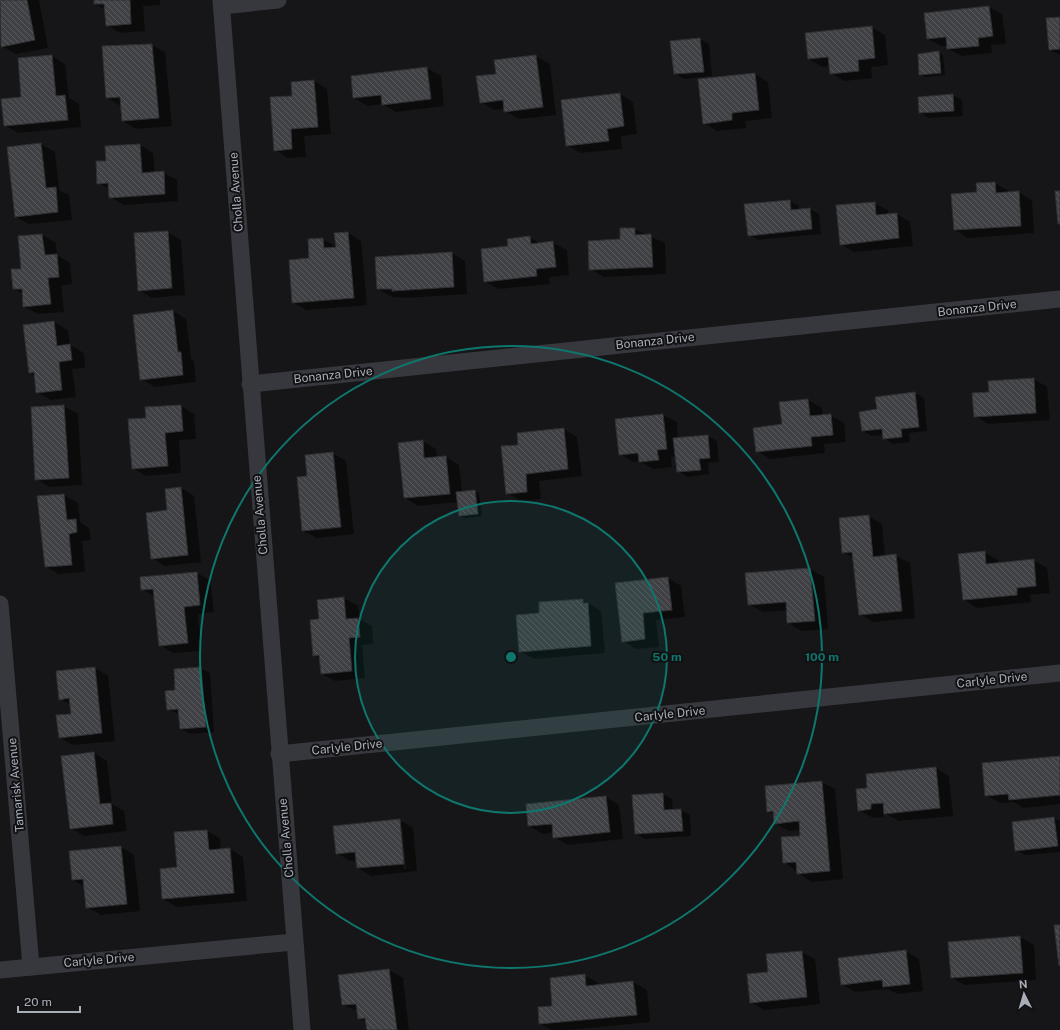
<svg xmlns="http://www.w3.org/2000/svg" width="1060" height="1030" viewBox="0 0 1060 1030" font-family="'Public Sans',sans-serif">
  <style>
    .shadow { fill: #0007; fill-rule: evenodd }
    .building { fill: url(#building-back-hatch); stroke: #303034 }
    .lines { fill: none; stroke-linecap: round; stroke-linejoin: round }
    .minor { stroke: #37383d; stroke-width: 17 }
    .ring { fill: none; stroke: #0f766e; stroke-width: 2 }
    .labels { text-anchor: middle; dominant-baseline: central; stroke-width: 4; stroke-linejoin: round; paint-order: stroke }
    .street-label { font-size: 12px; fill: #a8adb8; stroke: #111113 }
    .centre { fill: #0f766e; stroke: #111113; stroke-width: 2 }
    .ring-label { font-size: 12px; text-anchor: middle; font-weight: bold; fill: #0f766e; stroke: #111113; stroke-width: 4; stroke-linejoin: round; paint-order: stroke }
  </style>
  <defs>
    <pattern id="building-back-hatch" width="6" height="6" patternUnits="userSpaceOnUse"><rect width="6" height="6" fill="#404145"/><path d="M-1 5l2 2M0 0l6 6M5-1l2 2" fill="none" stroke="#595a5e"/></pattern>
  </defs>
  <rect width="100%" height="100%" fill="#161618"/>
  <g class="shadow">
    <path d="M0,0H39L48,48L16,54L2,46L0,36Z"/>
    <path d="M95,0H160V5L143,6L145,31L120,33L107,25L105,9L95,4Z"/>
    <path d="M989,7L1002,14L1006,44L991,45L992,53L962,56L948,49V46H941L928,39Z"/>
    <path d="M1060,18V55L1050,50Z"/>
    <path d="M871,27L885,35L888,65L871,67L872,78L844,81L831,73L830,66L822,67L809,59Z"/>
    <path d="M700,39L709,44L712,76L684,79L675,74Z"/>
    <path d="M152,45L165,52L172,126L136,129L123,121L121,106L107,98Z"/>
    <path d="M939,52L943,55L945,75L925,77L920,74Z"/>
    <path d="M52,56L65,64L69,98L79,104L81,127L18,133L4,125Z"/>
    <path d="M536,56L550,64L556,115L519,119L505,111V109L494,110L481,102L497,75Z"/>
    <path d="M427,68L441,76L444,106L396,112L383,104L368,106L354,98L352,77Z"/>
    <path d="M755,74L768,82L772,118L745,121L746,128L717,131L704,123Z"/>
    <path d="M314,81L327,89L331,134L304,136L306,157L288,158L275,150L293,97Z"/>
    <path d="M620,94L633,102L637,134L621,136L622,149L580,153L567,145Z"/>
    <path d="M953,95L962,100L963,116L929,118L920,113Z"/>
    <path d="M41,144L55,152L59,190L69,195L72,220L29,224L16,217L8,148Z"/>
    <path d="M140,145L153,153L155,173H164L177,180L178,201L124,205L110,197V189L98,183Z"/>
    <path d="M995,183L1009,191V193L1018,192L1032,200L1034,233L968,238L955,230L978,193L977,184Z"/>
    <path d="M790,201L799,206V210L810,209L819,214L821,234L758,240L749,235Z"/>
    <path d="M874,203L888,210V215L897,214L910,222L913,246L854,252L841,244Z"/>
    <path d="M634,229L665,243L666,274L604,277L590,269Z"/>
    <path d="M167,232L181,240L185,295L152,298L139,290Z"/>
    <path d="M348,233L361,241L367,305L307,310L293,303L310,259L323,239L337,247Z"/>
    <path d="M42,235L56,243L57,255L70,263L72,284L61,286L64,312L38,314L24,307L23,294L14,289L22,270L19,237Z"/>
    <path d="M529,237L541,244L553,243L567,250L569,275L549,277L550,284L499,289L485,282L509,247Z"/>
    <path d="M452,253L465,261L467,294L406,298L392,297L378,289Z"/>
    <path d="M173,311L186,319L191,359L194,361L196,382L155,387L141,379Z"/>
    <path d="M54,322L68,330L70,345L84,353L85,368L72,369L76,397L51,400L37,392L35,376L30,372L24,326Z"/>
    <path d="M1034,379L1047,387L1050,420L988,424L975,416L990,393Z"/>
    <path d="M915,393L924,398L927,431L909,433L910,442L893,444L884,438V435L872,436L863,431L878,410Z"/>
    <path d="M808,400L822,408L823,416L830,415L844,423L846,442L824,444L825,453L770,459L757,451L783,425L780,403Z"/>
    <path d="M64,406L78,414L82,485L50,487L36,479Z"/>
    <path d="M181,406L194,414L196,439L179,440L181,473L146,476L133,468L147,419Z"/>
    <path d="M663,415L677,422L678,439L708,436L717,441L719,462L708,463L709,474L687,477L678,471L676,456L671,457L672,467L653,469L639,461L633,462L620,454L616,419Z"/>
    <path d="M564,429L577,437L582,476L539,481L541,499L521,501L507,493L520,446Z"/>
    <path d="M422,441L436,449L437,458L446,457L459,465L462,492L475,491L479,493L482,516L464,518L460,516L458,502L418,506L405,498Z"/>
    <path d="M332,453L346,461L354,534L317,538L303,531L308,476Z"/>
    <path d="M181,488L194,496L201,562L165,566L152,558L168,511Z"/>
    <path d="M64,495L78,503L80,522L89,528L91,540L82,541L85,572L59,574L46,567Z"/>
    <path d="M868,516L882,524L885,557L896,556L910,563L915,618L873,622L860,614L854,558L843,552Z"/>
    <path d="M984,552L998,560V564L1033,560L1047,568L1050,593L1030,595L1031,602L977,608L964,600Z"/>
    <path d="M810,569L824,577L828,629L802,631L788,623L787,610L763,612L749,604Z"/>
    <path d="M197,573L210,580L214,612L198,614L201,651L173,653L160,645L155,597L142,589Z"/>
    <path d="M668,578L681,586L685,617L656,620L659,647L636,649L623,641Z"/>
    <path d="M344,598L358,606L359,619L372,626L373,644L362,645L365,678L335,681L322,674L321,659L314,655L320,620Z"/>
    <path d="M583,600L601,611L605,653L534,659L520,651Z"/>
    <path d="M95,668L108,676L115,741L73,745L59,737L72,715L71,705L60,699Z"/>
    <path d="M201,668L210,673L214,732L190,734L181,729L180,714L168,709L176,691Z"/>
    <path d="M94,753L107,761L112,804L124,811L127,831L84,836L71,828Z"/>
    <path d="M1060,757V804L1023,808L1014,802L1000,803L986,795Z"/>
    <path d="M936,768L949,776L953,816L899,821L884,813V817L873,818L859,810L868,789Z"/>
    <path d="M821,782L835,789L843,879L811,882L784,862L801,836L800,830L789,831L775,823L774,815L768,811Z"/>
    <path d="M663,794L672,799L673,810H681L690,815L691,836L645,839L636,834Z"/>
    <path d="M606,797L619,805L623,839L568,845L554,837V832L543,834L529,826Z"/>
    <path d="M1054,818L1060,821V852L1025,855L1016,850L1013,822Z"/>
    <path d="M400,820L413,828L417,871L371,876L358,868L357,860L350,861L337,853ZM400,828H402L406,868L404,869Z"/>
    <path d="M207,831L220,838L221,850L230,849L243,857L247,901L177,907L163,899L179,868Z"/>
    <path d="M121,847L134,855L140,911L101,915L87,907L85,887L73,880Z"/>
    <path d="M1020,937L1034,945L1036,980L965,985L952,978Z"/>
    <path d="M905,951L919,959L923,991L898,994L887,989L855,992L842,984Z"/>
    <path d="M801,952L815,959L820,1004L764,1010L751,1002L769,972Z"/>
    <path d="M389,970L403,978L409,1030H368L367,1022L359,1018V1012L343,1005L339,976Z"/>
    <path d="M584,975L598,983V985L633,982L647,990L650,1022L568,1030H551L540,1024L553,1007Z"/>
  </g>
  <g class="building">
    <path d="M0,0H27L35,40L1,47Z"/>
    <path d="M94,0H130L131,24L106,26L104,4H94Z"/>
    <path d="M989,6L993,36L978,38L979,46L947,49L946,37L927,39L924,13Z"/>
    <path d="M1060,17V49L1049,50L1046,18Z"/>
    <path d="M872,26L875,58L858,60L859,71L830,74L828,57L808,59L805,33Z"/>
    <path d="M700,38L704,72L674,74L670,41Z"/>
    <path d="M152,44L159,118L122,121L120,97L106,98L102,46Z"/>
    <path d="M939,51L941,73L919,75L918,54Z"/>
    <path d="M52,55L56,96L65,95L68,120L4,126L1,99L21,97L18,58Z"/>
    <path d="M536,55L543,107L504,112L503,100L480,103L476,76L496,74L494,60Z"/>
    <path d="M427,67L431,99L382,105L381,95L353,98L351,76Z"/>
    <path d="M755,73L759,110L732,113V120L703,124L698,79Z"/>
    <path d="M314,80L318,127L291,129L292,149L274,151L270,97L292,96L291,82Z"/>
    <path d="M620,93L624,126L607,129L609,141L566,146L561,100Z"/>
    <path d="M953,94L954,111L919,113L918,97Z"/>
    <path d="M41,143L46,188L56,187L58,212L15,217L7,147Z"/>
    <path d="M140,144L142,173L164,171L165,194L109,198L108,183L97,184L96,161H106L105,146Z"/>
    <path d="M995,182L996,193L1019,191L1021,226L954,230L951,194L977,192L976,183Z"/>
    <path d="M1055,191H1060V224H1058Z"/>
    <path d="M790,200L791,210L810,208L812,229L748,236L744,204Z"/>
    <path d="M875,202L876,215L897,213L899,238L840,245L836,205Z"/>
    <path d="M620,228H635V235L651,234L653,267L589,270L588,241L620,239Z"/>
    <path d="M168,231L172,288L138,291L134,233Z"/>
    <path d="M348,232L354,298L292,303L289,260L309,258L308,239L323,238L324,248L336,247L334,233Z"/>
    <path d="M42,234L45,255L57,254L59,277L48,278L51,304L23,307L22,289H13L11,269H21L18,236Z"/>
    <path d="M530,236L531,244L553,241L556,267L536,269L537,276L484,282L481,249L508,246L507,239Z"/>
    <path d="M452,252L454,287L392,291V289H377L375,257Z"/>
    <path d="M173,310L178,352H181L183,375L140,380L133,315Z"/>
    <path d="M54,321L57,346L70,344L72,360L59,362L62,390L36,393L34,372L29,373L23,325Z"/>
    <path d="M1034,378L1036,413L974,417L972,393L989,392L988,381Z"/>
    <path d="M915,392L919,427L901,429L902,437L883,439L882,429L862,431L859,412L877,409L875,397Z"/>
    <path d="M808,399L810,416L831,414L833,435L811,437L812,446L756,452L753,428L782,424L779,402Z"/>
    <path d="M64,405L69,478L35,480L31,407Z"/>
    <path d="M181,405L183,431L165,433L168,466L132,469L128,419L146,418L145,407Z"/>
    <path d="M663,414L667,449L657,450L659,460L639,462L638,453L619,455L615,419Z"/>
    <path d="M564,428L568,469L526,474L527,492L506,494L501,446L518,445L517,433Z"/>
    <path d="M708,435L710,458L699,459L701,470L677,472L673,438Z"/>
    <path d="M423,440L424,458L446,456L450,494L404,498L398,443Z"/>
    <path d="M333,452L341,527L302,531L297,477L307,476L305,455Z"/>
    <path d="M181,487L188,555L151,559L146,513L167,510L165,489Z"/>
    <path d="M475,490L478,514L459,516L456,492Z"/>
    <path d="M64,494L67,520L76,519L77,532L69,534L72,565L45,567L37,496Z"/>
    <path d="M869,515L873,557L896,554L902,611L859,615L852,552L842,553L839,518Z"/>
    <path d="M985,551L986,564L1034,559L1036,586L1017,588V595L963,600L958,554Z"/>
    <path d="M810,568L815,621L787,623L786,602L748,605L745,573Z"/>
    <path d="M197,572L200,605L184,607L188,643L159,646L153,589L141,590L140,577Z"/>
    <path d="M668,577L672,610L643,613L645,639L622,642L615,583Z"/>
    <path d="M344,597L346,619L358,618L360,637L349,638L352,671L321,674L319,655L313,656L310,620L319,619L317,600Z"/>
    <path d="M583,599V603H588L591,646L519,652L516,615L539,613V602Z"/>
    <path d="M95,667L102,733L59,738L56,715L71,714L69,698L59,700L56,671Z"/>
    <path d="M201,667L206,727L180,729L178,709L167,710L165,691L175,690L174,669Z"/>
    <path d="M94,752L100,804L111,803L113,824L70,829L61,756Z"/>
    <path d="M1060,756V795L1009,800L1008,794L985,796L982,763Z"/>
    <path d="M936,767L940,808L884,814L883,803L871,804V809L858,811L856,789L867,788L866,774Z"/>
    <path d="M822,781L830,871L797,874L796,862L783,863L781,837L800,836L799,821L774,824L773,811L767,812L765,786Z"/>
    <path d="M663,793L664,810L681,809L683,831L635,834L632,795Z"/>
    <path d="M606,796L610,832L553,838L552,824L528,826L526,804Z"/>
    <path d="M1054,817L1058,846L1015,851L1012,822Z"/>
    <path d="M400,819L404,864L357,868L355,852L336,854L333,826Z"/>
    <path d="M207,830L209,850L230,848L234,893L162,899L160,869L177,867L174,832Z"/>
    <path d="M121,846L127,904L86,908L83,879L72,880L69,851Z"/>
    <path d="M1054,925H1060V965L1059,966Z"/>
    <path d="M1020,936L1023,973L951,978L948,942Z"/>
    <path d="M906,950L910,984L883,987L882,980L841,985L838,958Z"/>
    <path d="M802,951L807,997L750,1003L747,974L768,972L766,954Z"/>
    <path d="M389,969L397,1030H367L365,1018L358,1019L356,1004L342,1005L338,975Z"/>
    <path d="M585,974L586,986L633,981L637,1015L539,1024L538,1007L552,1006L550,978Z"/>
  </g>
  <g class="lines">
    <g class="minor">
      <path d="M221,0L302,1030"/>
      <path d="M222,6L278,0"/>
      <path d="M250,384L1060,299"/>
      <path d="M0,604L31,967"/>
      <path d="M279,754L1060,673"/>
      <path d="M0,970L294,942"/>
    </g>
  </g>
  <circle cx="511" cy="657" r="156" fill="#0f766e" fill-opacity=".12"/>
  <g class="ring">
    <circle cx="511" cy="657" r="156"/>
    <circle cx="511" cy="657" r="311"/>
  </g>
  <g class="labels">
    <g class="street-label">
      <text transform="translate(236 192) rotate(-94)">Cholla Avenue</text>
      <text transform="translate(977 308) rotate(-6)">Bonanza Drive</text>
      <text transform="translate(655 341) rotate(-6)">Bonanza Drive</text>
      <text transform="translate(333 375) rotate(-6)">Bonanza Drive</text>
      <text transform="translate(260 515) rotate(-95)">Cholla Avenue</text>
      <text transform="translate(992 680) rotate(-6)">Carlyle Drive</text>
      <text transform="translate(670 714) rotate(-6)">Carlyle Drive</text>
      <text transform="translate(347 747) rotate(-6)">Carlyle Drive</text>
      <text transform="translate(16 785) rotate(-95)">Tamarisk Avenue</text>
      <text transform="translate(286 838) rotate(-95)">Cholla Avenue</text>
      <text transform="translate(99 960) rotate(-5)">Carlyle Drive</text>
    </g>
  </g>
  <circle cx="511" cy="657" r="6" class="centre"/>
  <g class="ring-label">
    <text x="667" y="661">50 m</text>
    <text x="822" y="661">100 m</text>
  </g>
  <g transform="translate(1024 994) rotate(355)" stroke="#111113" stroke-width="3" paint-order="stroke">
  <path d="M0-3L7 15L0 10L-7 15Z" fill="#a8adb8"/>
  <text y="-6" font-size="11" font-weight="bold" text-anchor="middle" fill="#a8adb8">N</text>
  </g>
  <path d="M18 1006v6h62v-6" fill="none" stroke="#a8adb8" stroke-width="2"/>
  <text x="24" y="1006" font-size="12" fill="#a8adb8" stroke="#111113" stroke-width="3" paint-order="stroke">20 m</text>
</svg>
